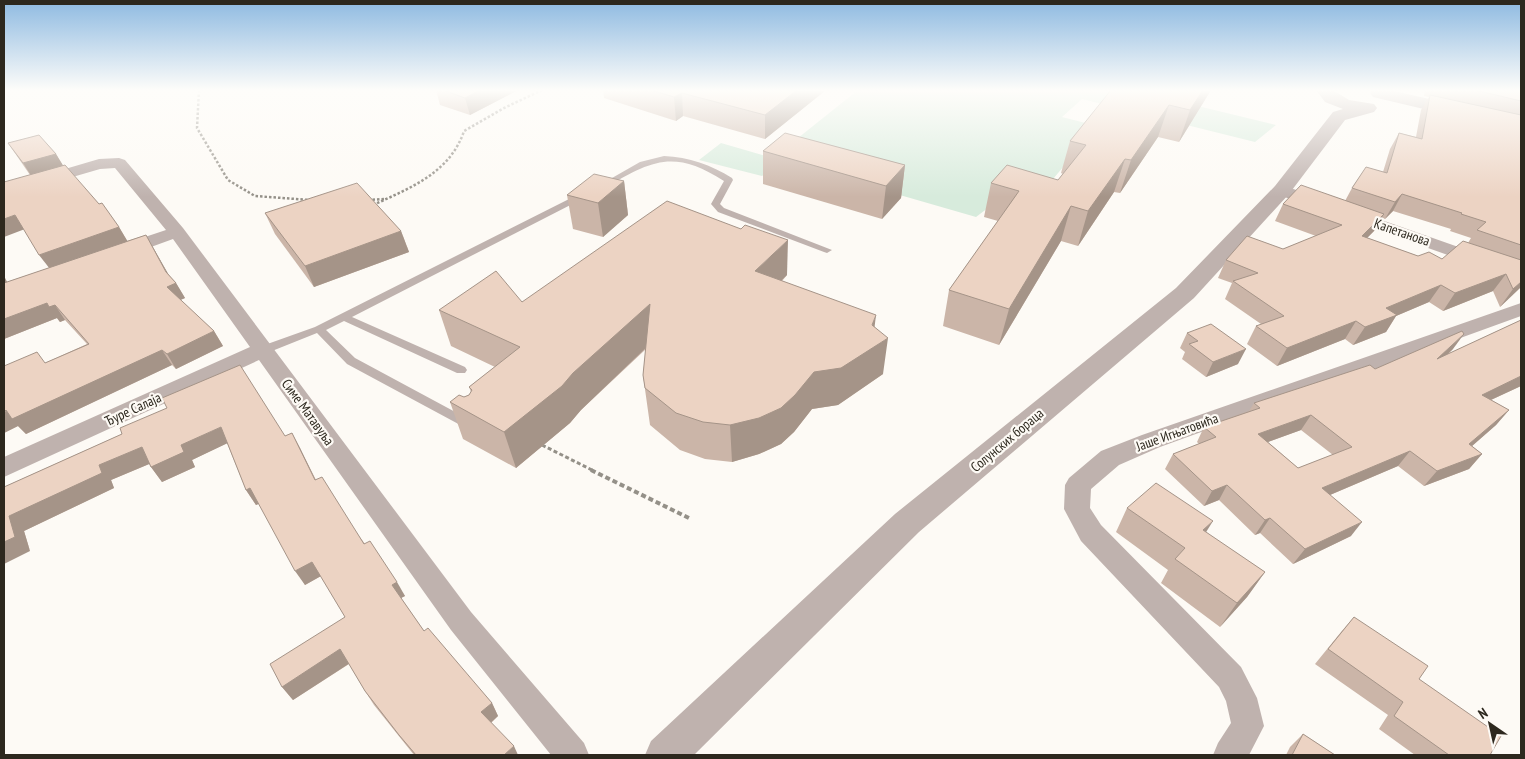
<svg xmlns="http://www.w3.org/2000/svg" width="1525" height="759" viewBox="0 0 1525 759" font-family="'PT Sans Narrow',sans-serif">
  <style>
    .green { fill: #d7ebdc }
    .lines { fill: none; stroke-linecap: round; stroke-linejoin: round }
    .path-far2 { stroke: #949088; stroke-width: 2.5; stroke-dasharray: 2.5 2; stroke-linecap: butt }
    .path-far1 { stroke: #949088; stroke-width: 3; stroke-dasharray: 4 2.5; stroke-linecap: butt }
    .path { stroke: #949088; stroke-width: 4; stroke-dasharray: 5 3; stroke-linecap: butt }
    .service { fill: #bfb2ae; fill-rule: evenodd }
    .minor { fill: #bfb2ae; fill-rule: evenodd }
    .tertiary { fill: #bfb2ae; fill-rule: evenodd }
    .wall { fill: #cbb5a8; fill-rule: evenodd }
    .shaded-wall { fill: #a59488 }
    .building { fill: #ecd3c3; stroke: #a59488; fill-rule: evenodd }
    .labels { text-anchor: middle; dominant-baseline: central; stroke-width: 4.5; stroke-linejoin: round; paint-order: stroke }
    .street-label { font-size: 14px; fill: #2d281e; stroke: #fdfaf5 }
  </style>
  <rect width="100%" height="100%" fill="#fdfaf5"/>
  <path class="green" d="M858,90H1172L1169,99L1276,125L1255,142L1082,99L1062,117L1109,129L1075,153L1053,179L1001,198L976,217L782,161L762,176L699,160L721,143L773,158Z"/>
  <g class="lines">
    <g class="path-far2">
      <path d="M199,90L197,128L228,180L255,196L310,200"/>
      <path d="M368,200L385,199"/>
      <path d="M373,205C410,188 450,173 464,131L504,108L542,90"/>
    </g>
    <path class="path-far1" d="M542,445L594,471"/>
    <path class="path" d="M591,470L691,519"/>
    <g class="service">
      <path d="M664,156C689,157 711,165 732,178L733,180L720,204L724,208L832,250L827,253L824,252L718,212L711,204L724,181C674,149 652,160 605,188L602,189L598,186L640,162Z"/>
      <path d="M581,193L584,194V198L352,317L465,367L467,370L465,373H457L344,321L326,330L355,358L472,421L474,424L472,427H464L347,364L317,333L267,353L263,354L258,350L259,347L315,327Z"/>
    </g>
    <g class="minor">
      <path d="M119,158L125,160L183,228L471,612L584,743L589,755H551L451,630L259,360L4,477V457L250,347L173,239L129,255L122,257L115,255L113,251L115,247L166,230L115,168L100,169L4,197V187L99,159Z"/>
      <path d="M1282,185L1521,269V281L1276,194L1273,190L1276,186Z"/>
      <path d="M1521,303V316L1160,447L1119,465L1091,489L1090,508L1101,525L1241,667L1257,698L1264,726L1249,755H1213L1218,743L1231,723L1226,701L1219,687L1081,541L1064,509L1065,485L1069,478L1101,451L1142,435Z"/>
    </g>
    <g class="tertiary">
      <path d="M1316,90H1333L1349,100L1374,104L1377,108L1374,112L1345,120L1289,194L1194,298L919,532L694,755H645L651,741L895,514L1176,288L1275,186L1333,112L1343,109L1325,102Z"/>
      <path d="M1372,90H1390L1521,120V132L1373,97L1370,93Z"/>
    </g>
  </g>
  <g class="wall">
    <path d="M436,90H518L470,115L440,105Z"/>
    <path d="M603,90H826L765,139L683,116L676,121L604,98Z"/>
    <path d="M1111,90H1211L1179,142L1158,137L1120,193L1114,192L1078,246L1061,241L999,345L943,326L949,290L998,221L984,217L991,183L1058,180L1063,174L1061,173L1070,141Z"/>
    <path d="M1425,90H1521V287L1500,307L1493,291L1443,311L1429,302L1396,316L1386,332L1353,345L1345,339L1277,366L1247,344L1256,326L1261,324L1225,299L1232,283L1218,278L1226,260L1283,249L1316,236L1275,221L1283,204L1345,201L1352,188L1383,172L1390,149L1399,133L1416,137L1421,110L1429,97L1424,96ZM1393,211L1451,229L1450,231L1471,238L1468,243L1442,259L1418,256L1367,238L1374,231L1381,218L1385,219Z"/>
    <path d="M8,143L56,154L63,166L119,227L127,241L146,235L168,274L176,283L185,298L180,300L214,331L223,346L176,369L172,365L26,434L18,426L4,433V366L45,363L87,344L65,320L60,322L57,318L4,339V276L7,282L49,268L30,175Z"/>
    <path d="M763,151L905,165L901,198L882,219L763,184Z"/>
    <path d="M624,181L628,215L603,237L573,229L567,195Z"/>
    <path d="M265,213L401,231L409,252L314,287L275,234Z"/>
    <path d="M787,275L782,281L875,327L883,374L838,405L812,409L794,432L781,444L759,454L732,462L705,459L680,450L650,425L643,375L646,349L581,410L570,423L516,468L463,439L450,402L469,395L471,392L469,387L495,367L451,346L439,310Z"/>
    <path d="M1521,320V386L1491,400L1509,410L1496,425L1472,446L1482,454L1469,469L1424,486L1398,466L1330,495L1351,536L1293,564L1260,533L1255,535L1219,500L1204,506L1165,469L1173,454L1199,444L1197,442L1204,427L1249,411L1254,403L1375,369L1453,349L1448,354ZM1301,430L1333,455L1298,468L1268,442Z"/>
    <path d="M1187,333L1238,364L1206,377L1182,359L1185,352L1180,348Z"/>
    <path d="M292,433L300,448L316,480L405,596L401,598L424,631L492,703L498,716L491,723L518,755H414L374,705L365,691L349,664L293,700L282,687L345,617L321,576L305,585L259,504L256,505L246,490L227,443L192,460L195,467L162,482L151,467L149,464L111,480L114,488L24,531L30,551L4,487L122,434L285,436Z"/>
    <path d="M1127,508L1206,533L1265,572L1247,597L1220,627L1161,583L1168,570L1116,532Z"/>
    <path d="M1354,617L1419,679L1490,755H1415L1379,729L1388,715L1315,664L1341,632Z"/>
    <path d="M1303,734L1335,755H1286L1290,747Z"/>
  </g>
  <g class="shaded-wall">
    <path d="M480,90H518L470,115L465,98Z"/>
    <path d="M797,90H826L765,139V115Z"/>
    <path d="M1203,90H1211L1179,142L1190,110Z"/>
    <path d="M682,93L683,116L676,121L674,97Z"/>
    <path d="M1169,105L1158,137L1120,193L1131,160Z"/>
    <path d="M56,154L64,167L32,177L23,163Z"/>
    <path d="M1125,159L1114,192L1078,246L1088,211Z"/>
    <path d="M905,165L901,198L882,219L886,186Z"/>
    <path d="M624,181L628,215L603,237L598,203Z"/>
    <path d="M1402,194L1393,211L1385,219L1395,202Z"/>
    <path d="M1071,206L1061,241L999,345L1009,309Z"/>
    <path d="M1384,214L1374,231L1352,253L1362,236Z"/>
    <path d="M15,215L25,229L4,237V219Z"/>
    <path d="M119,227L128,242L50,269L39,255Z"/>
    <path d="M401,231L409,252L314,287L305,266Z"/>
    <path d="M146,235L174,284L176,283L185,298L176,302L167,287L166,272Z"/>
    <path d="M788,240L787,275L755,306V271Z"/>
    <path d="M1506,274L1493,291L1443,311L1455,293Z"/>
    <path d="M4,276L8,284L4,286Z"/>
    <path d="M1521,282V287L1500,307L1513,289Z"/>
    <path d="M1441,285L1429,302L1396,316L1386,332L1353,345L1365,327L1386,308Z"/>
    <path d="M47,303L55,305L65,320L60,322L57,318L4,339V319Z"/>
    <path d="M650,304L654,340L581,410L570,423L516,468L504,432L573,373Z"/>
    <path d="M876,315L872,348L888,338L883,374L838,405L812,409L794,432L781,444L759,454L732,462L730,425L814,372L872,325Z"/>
    <path d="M1356,321L1345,339L1277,366L1287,348Z"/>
    <path d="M214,331L223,346L176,369L167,354Z"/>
    <path d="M1464,334L1453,349L1426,374L1437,359Z"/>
    <path d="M1246,349L1238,364L1206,377L1213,362Z"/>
    <path d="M162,350L172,365L26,434L18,426L4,433V412Z"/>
    <path d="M1521,376V386L1469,410L1482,395Z"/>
    <path d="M1509,410L1496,425L1456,460L1469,444Z"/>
    <path d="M1311,415L1301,430L1249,449L1258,434Z"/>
    <path d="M221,427L230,442L192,460L195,467L162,482L151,467L181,445Z"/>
    <path d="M292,433L300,448L323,496L315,480Z"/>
    <path d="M142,447L154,462L111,480L114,488L24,531L30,551L4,564V542L9,516L99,465Z"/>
    <path d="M1410,451L1398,466L1311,503L1322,488Z"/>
    <path d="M1482,454L1469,469L1424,486L1437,471Z"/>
    <path d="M1227,485L1219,500L1204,506L1212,491Z"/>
    <path d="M250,488L260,503L256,505L246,490Z"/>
    <path d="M1270,518L1260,533L1255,535L1265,520Z"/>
    <path d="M1213,521L1198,545L1203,530Z"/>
    <path d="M1362,522L1351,536L1293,564L1305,549Z"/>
    <path d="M312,562L321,576L305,585L295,571Z"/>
    <path d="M1265,572L1247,597L1220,627L1237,603Z"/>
    <path d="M397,582L405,596L399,599L392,585Z"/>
    <path d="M340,649L350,663L293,700L282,687Z"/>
    <path d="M492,703L498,716L487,726L481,712Z"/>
    <path d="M514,746L518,755H504Z"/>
  </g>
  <g class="building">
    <path d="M443,90H480L465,98Z"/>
    <path d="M651,90H797L765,115L682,93L674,97Z"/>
    <path d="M1111,90H1203L1190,110L1169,105L1131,160L1125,159L1088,211L1071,206L1009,309L949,290L1019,191L991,183L1007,165L1058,180L1086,145L1070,141Z"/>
    <path d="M1475,90H1521V101Z"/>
    <path d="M1430,95L1521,115V245L1477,230L1486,222L1461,214L1462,213L1402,194L1395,202L1352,188L1366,167L1387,173L1399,133L1422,139Z"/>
    <path d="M785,133L905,165L886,186L763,151Z"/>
    <path d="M39,135L56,154L23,163L8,143Z"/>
    <path d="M65,165L99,204L102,203L119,227L39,255L15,215L4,219V182Z"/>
    <path d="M594,174L624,181L598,203L567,195Z"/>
    <path d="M357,183L401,231L305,266L265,213Z"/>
    <path d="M1301,185L1384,214L1362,236L1418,256L1429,252L1442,259L1463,241L1521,260V282L1513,289L1506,274L1455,293L1441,285L1386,308L1397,315L1365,327L1356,321L1287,348L1256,326L1284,316L1233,281L1258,273L1226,260L1247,236L1283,249L1342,225L1283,204Z"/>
    <path d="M667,201L741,229L745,225L788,240L755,271L876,315L872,325L888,338L841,368L814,372L795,395L781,408L759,418L730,425L703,422L676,413L645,388L643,375L650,304L573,373L562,386L504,432L450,402L459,395L464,397L469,395L472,390L469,387L520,347L439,310L496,271L522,302Z"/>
    <path d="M146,235L166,272L176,283L167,287L214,331L167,354L162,350L12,419L6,410L4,412V366L37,352L45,363L89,344L55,305L49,307L47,303L4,319V283Z"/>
    <path d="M1521,320V376L1482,395L1509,410L1469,444L1482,454L1437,471L1410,451L1322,488L1362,522L1305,549L1270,518L1265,520L1227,485L1212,491L1173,454L1216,437L1204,427L1260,408L1254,403L1370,365L1375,369L1462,331L1464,334L1437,359ZM1311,415L1352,447L1298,468L1258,434Z"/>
    <path d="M1211,324L1246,349L1213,362L1189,344L1198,341L1187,333Z"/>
    <path d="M240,365L285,436L292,433L315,480L322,477L364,544L370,541L397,582L392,585L424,631L428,628L492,703L481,712L514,746L504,755H416L399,735L365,691L340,649L282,687L270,664L345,617L312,562L295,571L250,488L246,490L221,427L181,445L184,452L151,467L142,447L99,465L102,473L9,516L15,537L4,542V487L122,434L120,428L167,408L162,398Z"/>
    <path d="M1156,483L1213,521L1203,530L1265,572L1237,603L1175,559L1185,548L1127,508Z"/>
    <path d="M1354,617L1428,666L1419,679L1501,736L1490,755H1449L1394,716L1403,702L1328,649Z"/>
    <path d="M1303,734L1335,755H1292Z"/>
  </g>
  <linearGradient id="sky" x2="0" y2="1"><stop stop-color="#8ebae1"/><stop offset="0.46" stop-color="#fefdfa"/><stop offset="1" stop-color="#fefdfa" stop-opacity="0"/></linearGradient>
  <rect width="1525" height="197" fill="url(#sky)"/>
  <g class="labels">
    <g class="street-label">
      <text transform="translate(1402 232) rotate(19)">Капетанова</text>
      <text transform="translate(133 409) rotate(-25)">Ђуре Салаја</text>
      <text transform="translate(308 412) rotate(54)">Симе Матавуља</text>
      <text transform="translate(1177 432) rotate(-20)">Јаше Игњатовића</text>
      <text transform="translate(1007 440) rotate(-40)">Солунских бораца</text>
    </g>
  </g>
  <rect width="1525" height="759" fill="none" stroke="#2d281e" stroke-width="10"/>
  <g transform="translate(1490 724) rotate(326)" stroke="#fdfaf5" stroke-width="4" paint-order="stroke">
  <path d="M0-4L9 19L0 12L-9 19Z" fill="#2d281e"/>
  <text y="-8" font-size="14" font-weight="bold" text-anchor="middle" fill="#2d281e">N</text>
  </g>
</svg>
